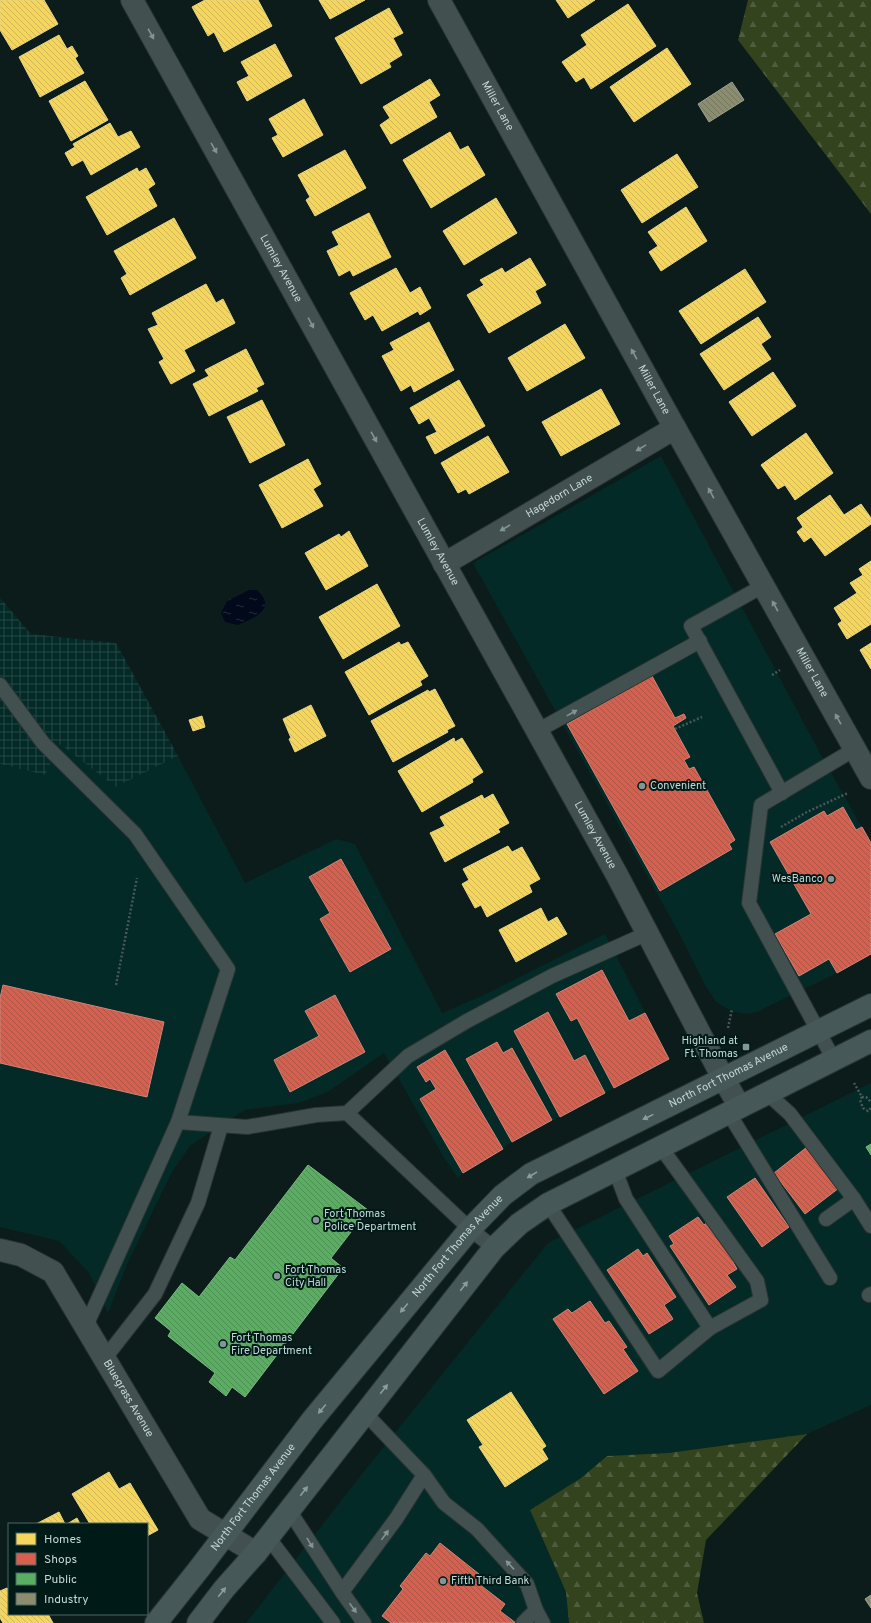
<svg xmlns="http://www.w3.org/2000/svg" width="871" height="1623" viewBox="0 0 871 1623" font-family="Overpass,sans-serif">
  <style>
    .built { fill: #032a27 }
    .industrial { fill: url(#industrial-grid) }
    .forest { fill: url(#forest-firs) }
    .water { fill: url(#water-ripples) }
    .homes { fill: url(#homes-back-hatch); stroke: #e7d681 }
    .shops { fill: url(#shops-back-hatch); stroke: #d08476 }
    .public { fill: url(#public-back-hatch); stroke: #7abb84 }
    .industry { fill: url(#industry-back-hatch); stroke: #9ca38d }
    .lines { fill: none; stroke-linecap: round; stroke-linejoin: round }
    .lane-casing { stroke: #293434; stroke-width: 16 }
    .street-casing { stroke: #293434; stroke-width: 24 }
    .secondary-casing { stroke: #293434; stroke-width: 24 }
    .path { stroke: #495756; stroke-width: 2.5; stroke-dasharray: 2 2; stroke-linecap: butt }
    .lane { stroke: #425150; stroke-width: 14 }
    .street { stroke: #425150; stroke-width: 22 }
    .secondary { stroke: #465858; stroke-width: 22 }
    .oneway { fill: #829493 }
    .oneway2 { fill: #8b9e9d }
    .poi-dot { fill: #839695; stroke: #001a18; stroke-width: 1.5 }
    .labels { text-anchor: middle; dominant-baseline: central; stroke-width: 4; stroke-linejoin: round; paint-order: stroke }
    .street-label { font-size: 11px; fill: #c3d8d6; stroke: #001a18 }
    .poi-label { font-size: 11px; fill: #c3d8d6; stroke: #001a18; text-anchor: start }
  </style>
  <defs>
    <pattern id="industrial-grid" width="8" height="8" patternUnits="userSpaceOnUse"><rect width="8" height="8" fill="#032a27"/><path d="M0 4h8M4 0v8" fill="none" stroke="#264846"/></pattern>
    <pattern id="forest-firs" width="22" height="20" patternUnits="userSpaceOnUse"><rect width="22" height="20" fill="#33431e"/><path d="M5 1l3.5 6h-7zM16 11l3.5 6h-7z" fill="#4f5d3e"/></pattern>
    <pattern id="water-ripples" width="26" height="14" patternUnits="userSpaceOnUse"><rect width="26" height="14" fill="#01091a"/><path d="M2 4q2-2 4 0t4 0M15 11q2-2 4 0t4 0" fill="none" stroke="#242c3b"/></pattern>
    <pattern id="homes-back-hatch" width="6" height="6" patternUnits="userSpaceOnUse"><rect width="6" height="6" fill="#f6d55c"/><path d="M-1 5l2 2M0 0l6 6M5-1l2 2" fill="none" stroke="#d0b756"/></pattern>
    <pattern id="shops-back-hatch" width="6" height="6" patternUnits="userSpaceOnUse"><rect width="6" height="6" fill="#d6604d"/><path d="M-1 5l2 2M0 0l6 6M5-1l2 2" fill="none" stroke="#a75749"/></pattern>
    <pattern id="public-back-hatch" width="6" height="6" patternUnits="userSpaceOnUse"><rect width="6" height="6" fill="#5aae61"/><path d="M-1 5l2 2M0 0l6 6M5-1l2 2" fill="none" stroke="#508d57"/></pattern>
    <pattern id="industry-back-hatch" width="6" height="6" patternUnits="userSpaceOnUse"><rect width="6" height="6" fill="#8c8c6e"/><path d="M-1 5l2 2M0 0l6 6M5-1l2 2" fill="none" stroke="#737660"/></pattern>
  </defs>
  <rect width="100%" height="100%" fill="#0b1c1b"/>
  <g class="built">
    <path d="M661,456L821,755L871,843V954L837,973L771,1005L758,1012L746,1014L731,1011L716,1002L705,985L679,933L473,563Z"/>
    <path d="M60,743L116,787L178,756L245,883L336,839L355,844L442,1013L482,996L605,934L669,1059L512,1142L463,1173L458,1178L444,1158L384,1053L328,1092L299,1103L245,1110L191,1145L173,1170L128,1262L108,1313L89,1273L59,1241L0,1227V764L45,775Z"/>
    <path d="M871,1083V1405L807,1434L668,1453L607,1456L581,1478L530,1510L566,1592L569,1623H246L365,1470L548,1243Z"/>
  </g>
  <path class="industrial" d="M0,598L31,634L116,643L178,756L116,787L60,744L45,775L0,764Z"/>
  <g class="forest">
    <path d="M748,0H871V214L738,40Z"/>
    <path d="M807,1434L706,1540L697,1593L704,1623H569L566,1592L530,1510L581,1478L607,1456L668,1453Z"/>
  </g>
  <path class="water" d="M249,590H257C278,609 254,618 238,625L225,622L221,613L227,601Z"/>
  <g class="homes">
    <path d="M0,0H44L58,24L12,50L0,30Z"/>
    <path d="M205,0H258L272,26L224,52L214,32L208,36L192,7Z"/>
    <path d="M319,0H365L330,19Z"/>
    <path d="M556,0H595L568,18Z"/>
    <path d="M628,4L656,46L591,89L584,77L576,82L562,62L587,45L581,35Z"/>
    <path d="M389,8L403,33L393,38L402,55L389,63L391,67L361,84L335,38Z"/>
    <path d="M59,35L67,49L72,46L78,56L75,58L84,73L40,97L19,57Z"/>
    <path d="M275,44L292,76L247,101L237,82L249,76L241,62Z"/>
    <path d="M667,48L691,84L634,122L610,87Z"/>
    <path d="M430,79L440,95L429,102L437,117L391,144L380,125L390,118L383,107Z"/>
    <path d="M85,81L108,120L71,141L49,101Z"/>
    <path d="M304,99L323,135L283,157L272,138L278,135L269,119Z"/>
    <path d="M110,123L118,137L131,131L140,147L91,175L83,160L72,166L65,153L75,147L73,144Z"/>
    <path d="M450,132L460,150L468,146L485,175L431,208L403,160Z"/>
    <path d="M345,150L366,188L315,216L306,200L310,197L298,175Z"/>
    <path d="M677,154L698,187L642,223L621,190Z"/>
    <path d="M137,168L139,172L146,168L155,184L148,189L157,206L107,235L86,197Z"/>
    <path d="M496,198L517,233L464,265L443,231Z"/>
    <path d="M686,207L707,241L661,271L649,252L658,246L648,232Z"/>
    <path d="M369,213L391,257L353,276L350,270L339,276L327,251L339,245L332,232Z"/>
    <path d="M174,218L196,258L130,295L121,278L127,274L114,251Z"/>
    <path d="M530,258L546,285L535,291L541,303L489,333L467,295L484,285L480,280L502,268L505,273Z"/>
    <path d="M396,268L410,293L420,287L431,308L420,315L418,311L382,331L373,315L365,320L350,293Z"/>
    <path d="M745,269L766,302L701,344L679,311Z"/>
    <path d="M206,284L216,303L223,299L235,323L184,350L195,371L171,384L159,362L164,359L148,329L158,325L152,313Z"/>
    <path d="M758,317L771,337L761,344L771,359L724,390L700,354Z"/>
    <path d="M429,322L454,370L414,392L411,385L401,391L382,356L394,350L390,343Z"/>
    <path d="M565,324L585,358L527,391L508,358Z"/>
    <path d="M246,349L264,384L256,388L258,391L209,416L193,384L209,376L205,370Z"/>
    <path d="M773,372L796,406L752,436L729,402Z"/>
    <path d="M459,380L485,426L435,454L426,437L437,432L429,418L419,424L410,408Z"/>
    <path d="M601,389L620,424L561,456L542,422Z"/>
    <path d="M262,400L285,445L250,463L227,417Z"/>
    <path d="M806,433L833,473L795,500L785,485L778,489L761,465Z"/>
    <path d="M488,436L509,472L469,494L466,489L458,493L441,463Z"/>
    <path d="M308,459L321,484L313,489L323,506L282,528L259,485Z"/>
    <path d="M830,495L844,515L861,504L871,518V524L825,556L811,537L804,542L797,532L803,527L797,518Z"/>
    <path d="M349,531L368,566L326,590L305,553L339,534L341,537Z"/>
    <path d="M871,561V624L847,639L838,624L842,621L834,608L857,593L850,583L863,575L859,569Z"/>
    <path d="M377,584L400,626L343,659L319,617Z"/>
    <path d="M399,642L401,645L408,642L428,676L420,681L422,685L369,715L345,672Z"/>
    <path d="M871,643V669L860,650Z"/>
    <path d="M435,689L455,726L447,730L448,732L393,762L371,721L428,690L429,692Z"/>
    <path d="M311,705L326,736L295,752L289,739L291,738L283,719Z"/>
    <path d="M202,716L205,727L193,731L189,720Z"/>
    <path d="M454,738L455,742L462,738L483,772L472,779L473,782L422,812L398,771Z"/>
    <path d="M493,794L509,823L498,829L500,832L445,862L430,833L445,826L440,817L482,795L484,799Z"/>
    <path d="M508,846L512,852L522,847L540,879L529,885L532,892L487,917L481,905L475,908L462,884L469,880L463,869Z"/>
    <path d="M541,908L548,922L557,917L567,934L516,962L499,930Z"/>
    <path d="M511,1392L546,1446L542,1449L548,1459L505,1487L479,1447L483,1445L467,1420Z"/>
    <path d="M109,1472L119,1489L130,1483L158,1530L147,1536V1524H90L72,1494Z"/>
    <path d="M59,1512L65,1524H36Z"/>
    <path d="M77,1518L80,1524H67Z"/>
    <path d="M7,1588L9,1591V1614H48L53,1623H3L0,1618V1591Z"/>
  </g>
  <g class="shops">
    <path d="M652,676L675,718L684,714L686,718L673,726L690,757L684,760L689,769L694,767L735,840L729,844L732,849L660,891L567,724Z"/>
    <path d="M843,807L856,830L862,827L871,843V954L837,973L829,959L799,976L775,934L811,914L770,842L824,811L827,816Z"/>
    <path d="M341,859L391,949L350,972L320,919L330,913L309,877Z"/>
    <path d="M602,970L629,1021L645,1013L669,1059L614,1088L577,1018L571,1021L556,994Z"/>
    <path d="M3,985L164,1022L147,1097L0,1063V998Z"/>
    <path d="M335,995L365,1052L290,1092L274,1060L319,1036L305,1011Z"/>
    <path d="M548,1012L574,1061L585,1055L605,1093L560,1117L514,1031Z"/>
    <path d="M497,1042L503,1053L512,1048L552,1120L512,1142L466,1059Z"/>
    <path d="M445,1050L503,1149L463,1173L420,1099L436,1089L430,1079L426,1082L417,1067Z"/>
    <path d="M807,1147L839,1188L805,1214L774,1173Z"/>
    <path d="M755,1178L789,1227L762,1247L727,1197Z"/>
    <path d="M698,1217L704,1225L709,1221L735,1260L733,1262L737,1269L727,1275L736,1287L709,1305L670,1246L674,1244L669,1236Z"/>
    <path d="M638,1249L643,1256L647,1253L676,1297L664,1305L673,1319L649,1334L607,1270Z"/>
    <path d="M590,1301L605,1323L609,1321L627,1347L623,1349L638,1371L604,1394L553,1319L568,1309L572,1313Z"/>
    <path d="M440,1543L484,1578L479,1584L505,1604L500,1611L516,1623H391L382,1616L403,1589L400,1586L426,1553L430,1556Z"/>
  </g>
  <g class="public">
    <path d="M871,1144V1155L866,1147Z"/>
    <path d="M308,1165L368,1210L331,1258L343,1268L245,1397L232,1387L226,1396L209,1382L215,1373L168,1336L171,1331L155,1318L182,1283L199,1297L230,1257L235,1260Z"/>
  </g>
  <g class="industry">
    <path d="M732,82L744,100L709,122L698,104Z"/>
    <path d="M871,1595V1608L865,1599Z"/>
  </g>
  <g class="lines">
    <g class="lane-casing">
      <g id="lane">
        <path d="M763,586L691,626L782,793"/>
        <path d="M0,685L43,743L135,834L228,969L178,1122L86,1326"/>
        <path d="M537,731L700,641"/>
        <path d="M834,1060L749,903L761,805L855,749"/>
        <path d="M768,1094L790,1114L854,1199L826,1219"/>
        <path d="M728,1112L830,1278"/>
        <path d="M347,1113L408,1056L467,1021L552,976L648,933"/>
        <path d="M178,1122L247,1127L316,1115L347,1113L470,1229L494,1248"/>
        <path d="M615,1170L626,1199L710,1328L761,1300L757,1281L660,1146"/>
        <path d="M854,1199L871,1226"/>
        <path d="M548,1204L658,1371L710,1328"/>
        <path d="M869,1295L871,1294"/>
        <path d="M105,1358L155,1294L198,1203L221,1126"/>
        <path d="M424,1475L444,1503L477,1529L527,1584L536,1610L543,1623"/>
        <path d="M289,1510L342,1592L396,1519L424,1475L365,1413"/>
        <path d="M268,1537L333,1623"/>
        <path d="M342,1592L364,1623"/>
        <path d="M523,1623L536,1610"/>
      </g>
    </g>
    <g class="street-casing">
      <g id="street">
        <path id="s1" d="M132,0L617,875L723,1078L740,1107"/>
        <path id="s2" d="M439,0L671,421L871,778"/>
        <path id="s3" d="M444,564L675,428"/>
        <path id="s4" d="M0,1250L21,1255L53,1272L200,1519L256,1553"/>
      </g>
    </g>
    <g class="secondary-casing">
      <g id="secondary">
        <path id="s5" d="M156,1623L199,1569L313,1419L470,1229L503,1195L531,1174L871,1005"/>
        <path d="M198,1623L224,1589L256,1553L494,1248L519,1224L548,1204L871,1041"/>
      </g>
    </g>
    <g class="path">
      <path d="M772,675L780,670"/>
      <path d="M675,729L702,717"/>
      <path d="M781,827L807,812L848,793"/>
      <path d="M116,985L137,878"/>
      <path d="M728,1028L732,1009"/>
      <path d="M854,1083L862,1097H866L871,1102"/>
      <path d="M862,1097L860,1100L863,1108L868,1111L871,1108"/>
    </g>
    <use href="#lane" class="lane"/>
    <use href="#street" class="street"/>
    <use href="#secondary" class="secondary"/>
  </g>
  <defs><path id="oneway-solid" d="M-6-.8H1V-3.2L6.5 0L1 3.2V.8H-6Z"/></defs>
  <g class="oneway">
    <use href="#oneway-solid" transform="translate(151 34) rotate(61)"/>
    <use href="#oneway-solid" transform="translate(214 148) rotate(60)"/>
    <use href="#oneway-solid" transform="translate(311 323) rotate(62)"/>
    <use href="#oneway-solid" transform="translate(634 354) rotate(-119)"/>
    <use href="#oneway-solid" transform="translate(374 437) rotate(61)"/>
    <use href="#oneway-solid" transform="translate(641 448) rotate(149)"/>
    <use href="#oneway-solid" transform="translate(711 493) rotate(-119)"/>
    <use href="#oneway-solid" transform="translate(505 528) rotate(149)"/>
    <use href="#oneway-solid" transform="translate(775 606) rotate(-119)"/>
    <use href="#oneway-solid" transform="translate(572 713) rotate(-29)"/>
    <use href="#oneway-solid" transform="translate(838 719) rotate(-119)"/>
    <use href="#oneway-solid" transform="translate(385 1535) rotate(-54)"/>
    <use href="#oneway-solid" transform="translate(310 1543) rotate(58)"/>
    <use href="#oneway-solid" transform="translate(510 1565) rotate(-133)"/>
    <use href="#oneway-solid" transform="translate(353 1608) rotate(54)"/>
  </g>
  <g class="oneway2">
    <use href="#oneway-solid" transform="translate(648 1117) rotate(154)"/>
    <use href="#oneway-solid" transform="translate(532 1175) rotate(149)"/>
    <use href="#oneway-solid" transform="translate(464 1286) rotate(-52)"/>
    <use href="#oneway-solid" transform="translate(404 1308) rotate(130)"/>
    <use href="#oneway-solid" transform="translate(384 1389) rotate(-52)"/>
    <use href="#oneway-solid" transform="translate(322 1409) rotate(130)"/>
    <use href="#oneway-solid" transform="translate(304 1491) rotate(-52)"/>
    <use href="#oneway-solid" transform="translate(222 1592) rotate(-51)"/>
  </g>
  <g class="poi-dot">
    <circle cx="642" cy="786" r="4"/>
    <circle cx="831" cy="879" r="4"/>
    <rect x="742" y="1043" width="8" height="8" rx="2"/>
    <circle cx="316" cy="1220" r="4"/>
    <circle cx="277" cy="1276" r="4"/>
    <circle cx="223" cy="1344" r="4"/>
    <circle cx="443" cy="1581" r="4"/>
  </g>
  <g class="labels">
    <g class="street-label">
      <text stroke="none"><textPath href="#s2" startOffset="121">Miller Lane</textPath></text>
      <text stroke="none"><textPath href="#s1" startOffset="307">Lumley Avenue</textPath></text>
      <text stroke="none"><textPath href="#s2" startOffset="445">Miller Lane</textPath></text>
      <text stroke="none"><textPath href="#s3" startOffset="134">Hagedorn Lane</textPath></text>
      <text stroke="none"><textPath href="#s1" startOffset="631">Lumley Avenue</textPath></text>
      <text stroke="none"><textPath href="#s2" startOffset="769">Miller Lane</textPath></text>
      <text stroke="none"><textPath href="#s1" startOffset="955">Lumley Avenue</textPath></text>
      <text stroke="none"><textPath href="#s5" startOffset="807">North Fort Thomas Avenue</textPath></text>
      <text stroke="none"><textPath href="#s5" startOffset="483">North Fort Thomas Avenue</textPath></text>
      <text stroke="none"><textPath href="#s4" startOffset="205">Bluegrass Avenue</textPath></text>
      <text stroke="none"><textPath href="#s5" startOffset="159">North Fort Thomas Avenue</textPath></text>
    </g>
    <g class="poi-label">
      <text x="650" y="786">Convenient</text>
      <text x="823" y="879" text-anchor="end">WesBanco</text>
      <text x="738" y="1041" text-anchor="end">Highland at<tspan x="738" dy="13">Ft. Thomas</tspan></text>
      <text x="324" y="1214">Fort Thomas<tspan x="324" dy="13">Police Department</tspan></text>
      <text x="285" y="1270">Fort Thomas<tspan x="285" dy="13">City Hall</tspan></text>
      <text x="231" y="1338">Fort Thomas<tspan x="231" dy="13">Fire Department</tspan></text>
      <text x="451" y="1581">Fifth Third Bank</text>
    </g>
  </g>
  <rect x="8" y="1523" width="140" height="92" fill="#001a18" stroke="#4e6664"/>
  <rect x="16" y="1533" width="20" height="12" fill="#f6d55c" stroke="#4e6664"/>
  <text x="44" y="1543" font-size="12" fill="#c3d8d6">Homes</text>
  <rect x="16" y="1553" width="20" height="12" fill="#d6604d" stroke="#4e6664"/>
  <text x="44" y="1563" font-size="12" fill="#c3d8d6">Shops</text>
  <rect x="16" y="1573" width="20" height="12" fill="#5aae61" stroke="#4e6664"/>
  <text x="44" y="1583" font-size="12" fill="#c3d8d6">Public</text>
  <rect x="16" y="1593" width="20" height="12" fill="#8c8c6e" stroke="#4e6664"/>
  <text x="44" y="1603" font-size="12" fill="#c3d8d6">Industry</text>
</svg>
